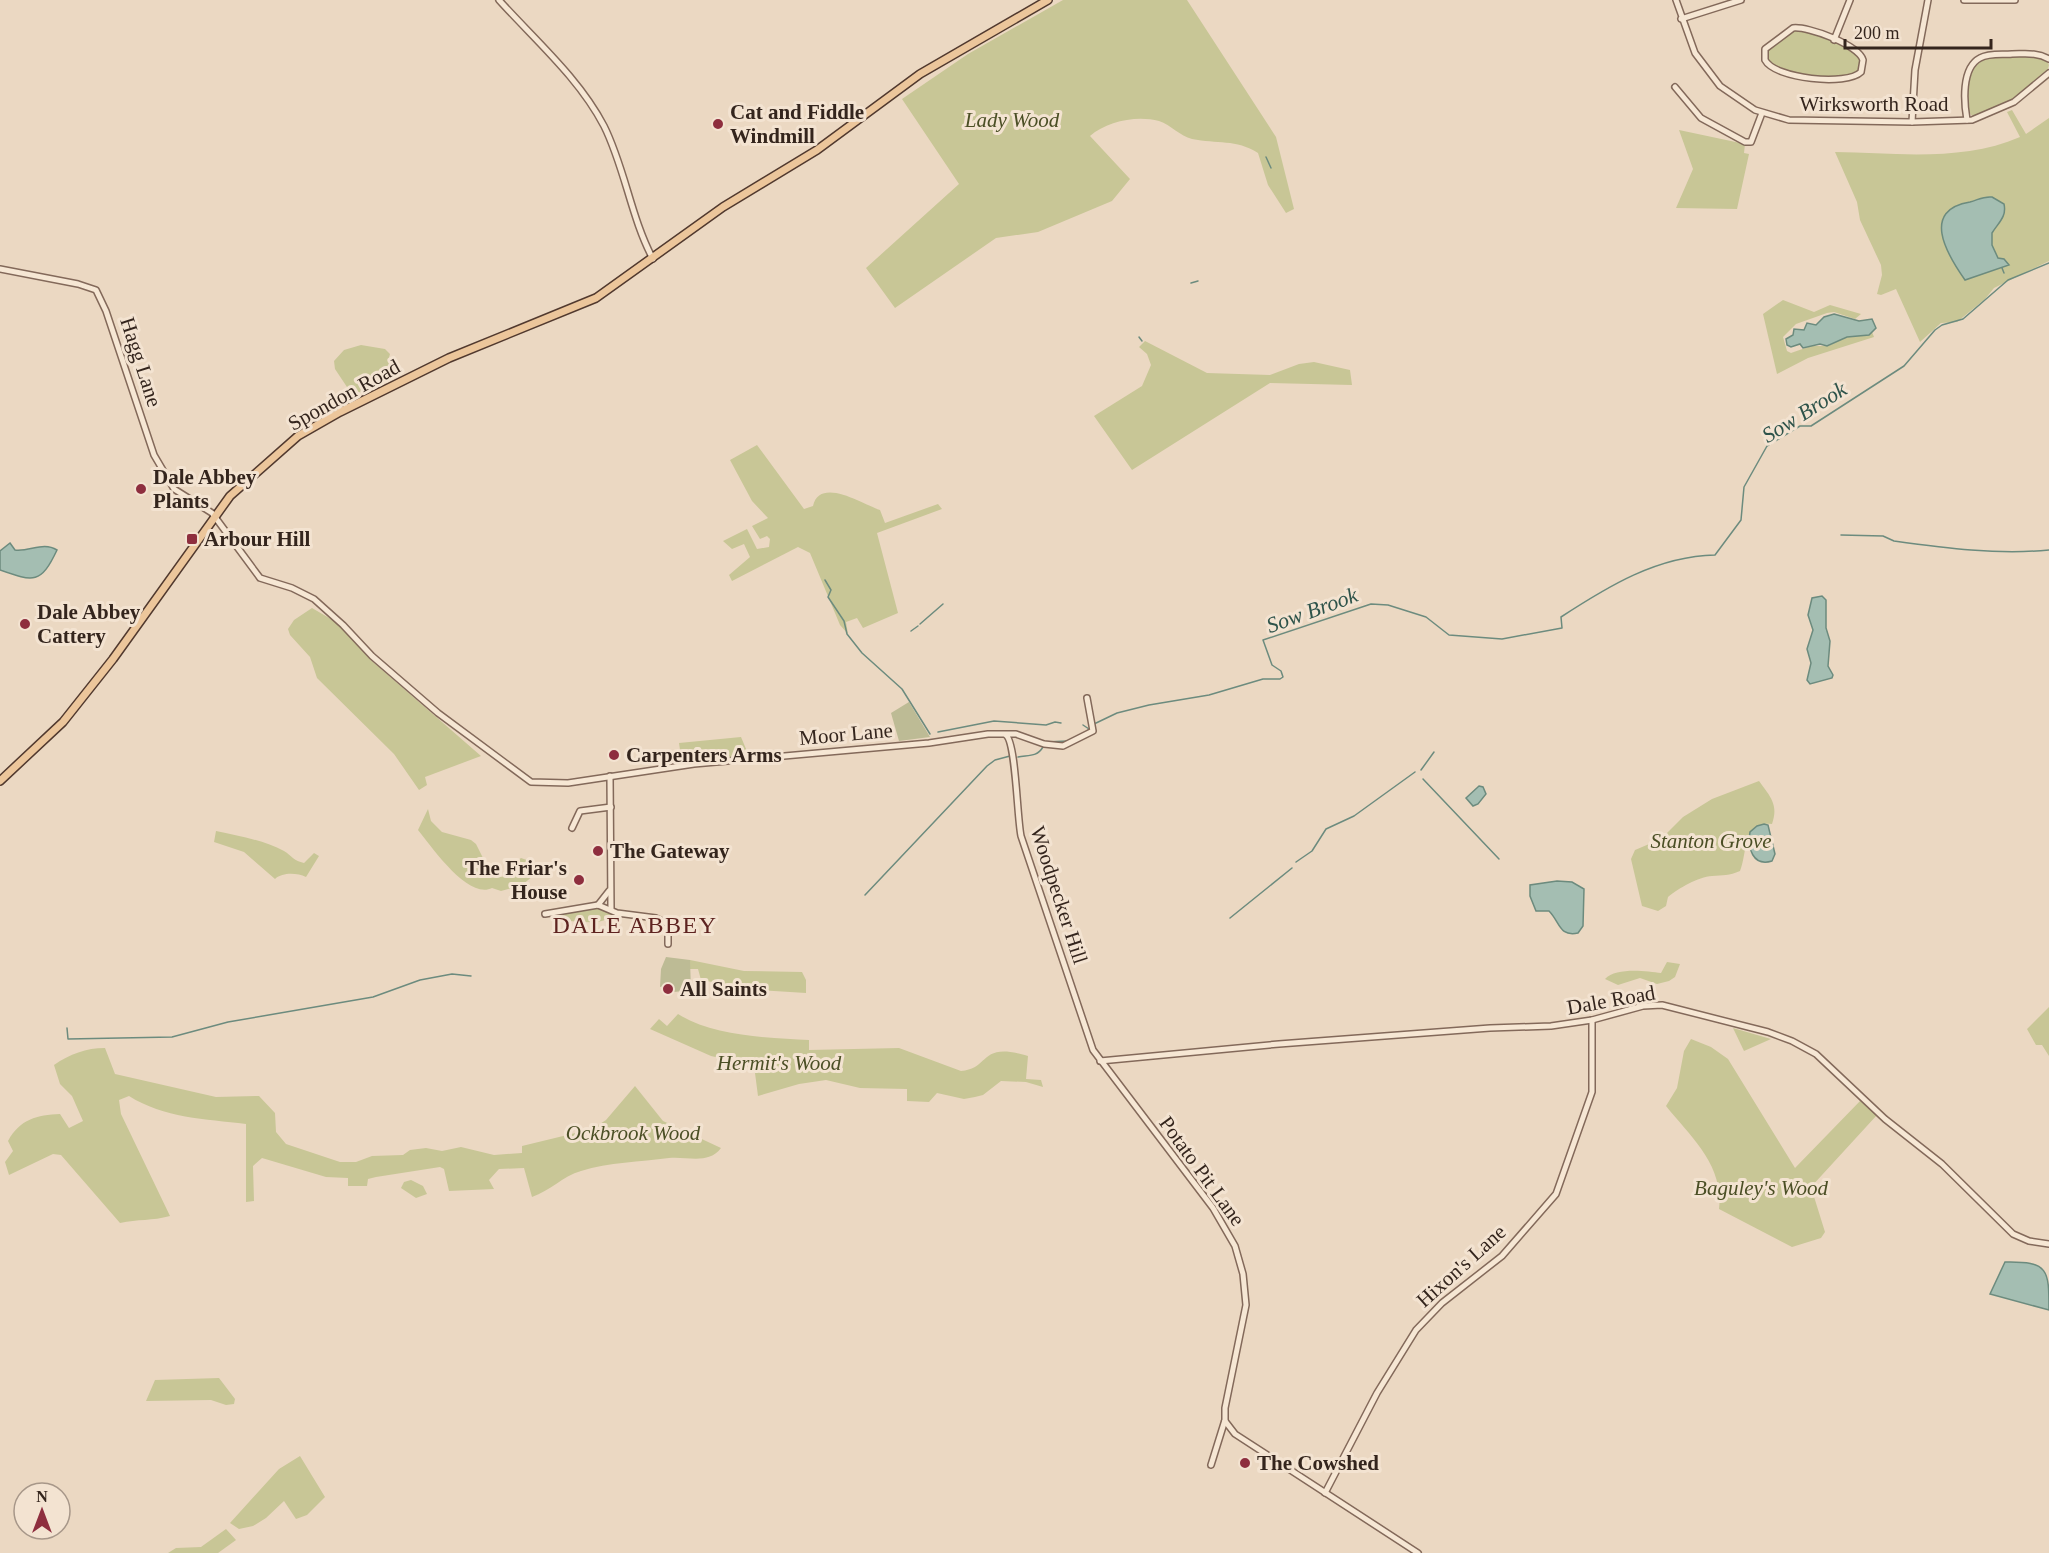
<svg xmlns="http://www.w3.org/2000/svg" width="2049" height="1553" viewBox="0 0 2049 1553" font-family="'Times New Roman',serif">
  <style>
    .green { fill: #c8c696 }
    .cemetery { fill: #bdbb95 }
    .water { fill: #a4beb2; stroke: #6c8b7e; stroke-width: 1.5 }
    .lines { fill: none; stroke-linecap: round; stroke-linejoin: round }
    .stream { stroke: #6c8b7e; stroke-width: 1.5 }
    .minor-casing { stroke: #83695a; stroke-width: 8 }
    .major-casing { stroke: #51392e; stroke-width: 10 }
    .minor { stroke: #f6e7d4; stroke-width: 5 }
    .major { stroke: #ecc69b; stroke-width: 7 }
    .poi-dot { fill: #8e2e3e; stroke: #f3e3d1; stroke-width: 2 }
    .labels { text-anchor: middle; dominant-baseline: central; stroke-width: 6; stroke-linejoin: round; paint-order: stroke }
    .street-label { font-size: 21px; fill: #34251d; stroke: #f3e3d1 }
    .poi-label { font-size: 21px; font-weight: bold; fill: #34251d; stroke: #f3e3d1; text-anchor: start }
    .park-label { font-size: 21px; font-style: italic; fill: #4b4f25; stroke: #f3e3d1 }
    .water-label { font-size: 22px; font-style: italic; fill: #2e534a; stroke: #f3e3d1 }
    .quarter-label { font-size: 24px; letter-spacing: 1.5px; fill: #5e2320; stroke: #f3e3d1 }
  </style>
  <rect width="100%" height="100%" fill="#ebd8c2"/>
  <g class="green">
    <path d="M1063,0H1187L1276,137L1294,209L1286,213L1268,185L1258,153C1236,139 1217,144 1192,139C1180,136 1171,125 1159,121C1137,115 1107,121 1090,136L1130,179L1112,201L1038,232L996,238L895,308L866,268L959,184L902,99L968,54Z"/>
    <path d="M1793,29C1817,34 1848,40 1861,61L1858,72C1831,84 1792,75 1767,62L1769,47Z"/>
    <path d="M2032,55L2046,60L2049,65C2043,91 1996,107 1974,116L1971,115C1966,106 1967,96 1968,87C1974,49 2001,56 2032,55Z"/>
    <path d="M2012,110L2026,134L2049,118V261L1994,288L1985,299L1957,322L1941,323L1920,342L1896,289L1881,295L1877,294L1882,275L1881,265L1860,220L1857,202L1835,152C1896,153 1963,162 2020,137L2007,112Z"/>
    <path d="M1679,130L1745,144L1744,153L1749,154L1737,209L1676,208L1693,169Z"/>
    <path d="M1783,300L1814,312L1830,305L1861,314L1855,319L1834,312L1827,313L1796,324L1783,337L1787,351L1791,353L1811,346H1828L1847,337L1872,332L1874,337L1808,358L1777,374L1763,314Z"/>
    <path d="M1145,341L1207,373L1270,375L1299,364L1314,362L1350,370L1352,385L1270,383L1132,470L1094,416L1142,386L1151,365L1147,354L1139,347Z"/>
    <path d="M361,345L385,349L390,354L388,361L393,376L353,396L335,369L334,361L344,350Z"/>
    <path d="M757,445L804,509L813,506C820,476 864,505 880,510L885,523L938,504L942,509L877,533L898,613L863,628L857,618L846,622L848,634L840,625L810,553L798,547L732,581L729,575L750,557L744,544L732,549L723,541L747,529L757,549L769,547L770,539L767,536L760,539L752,526L768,518L752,501L730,460Z"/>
    <path d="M312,608L336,622L373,662L481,756L425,777L427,785L419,790L394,754L317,678L310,657L290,635L288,629L294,620Z"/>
    <path d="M741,737L749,756L688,763L687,749L680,750L679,743Z"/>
    <path d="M1759,781C1770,796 1779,805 1772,824C1742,820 1748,851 1740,871C1729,876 1723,875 1712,876C1698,877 1679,888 1668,897L1666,906L1658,911L1642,906L1631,859L1635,850L1661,839L1683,817L1712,799Z"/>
    <path d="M428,809L431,821L442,832L471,840L476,844L491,874L502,877L514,869L513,864L521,858L538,864L533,876L517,889L515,887L501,891L492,888C468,900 432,847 418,830Z"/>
    <path d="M216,831C238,836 264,840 284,851C292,856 294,861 304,863L314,853L319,856L306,877C297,873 283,872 275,879L244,852L214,842Z"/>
    <path d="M597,907L614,915C599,927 580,920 563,921L561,914Z"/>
    <path d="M690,960L744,971L802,972L806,980V993L758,990L701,980L698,969H690Z"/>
    <path d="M1667,962L1680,964L1675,977L1669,981L1657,984L1640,978L1618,985L1605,979C1616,967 1646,971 1661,973Z"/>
    <path d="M2049,1007V1056L2042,1045H2036L2027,1029Z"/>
    <path d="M678,1014C712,1036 768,1038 809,1040V1050L899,1048L961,1071C991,1069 978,1041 1028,1056L1026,1079L1041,1080L1043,1087L1026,1082L1001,1081L983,1095L975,1097L964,1099L937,1093L929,1102L907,1101V1089L860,1088L826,1080L799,1084L758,1096L755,1073L752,1069L737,1062L711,1056L650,1029L659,1019L667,1026Z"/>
    <path d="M1733,1028L1771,1039L1744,1051Z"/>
    <path d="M1691,1039L1711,1047L1728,1059L1795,1168L1861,1100L1877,1115L1811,1187L1825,1232L1821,1238L1792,1247L1719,1209C1724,1165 1691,1137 1666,1106L1677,1088L1684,1051Z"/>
    <path d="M105,1048L115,1074L216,1097L259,1096L275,1113L276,1132L286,1144L340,1162H356L372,1156L403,1155L410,1150L426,1148L442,1151L461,1147L494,1155L522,1153V1146L592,1129L606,1120L635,1086L663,1121L721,1148C709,1165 686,1156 669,1158C640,1162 609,1162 581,1171C563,1176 550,1191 532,1197L524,1168L499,1169L489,1180L494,1189L449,1191L444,1169L440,1167L376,1177L368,1179L367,1186H348V1178L326,1177L262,1158L253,1166L254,1201L246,1202V1124C205,1119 164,1118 129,1096L119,1100L121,1114L170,1216C152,1221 138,1219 120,1223L61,1155L53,1154L9,1175L5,1162L13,1151L8,1141C20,1119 37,1115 60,1114L69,1128L83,1121L72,1096L60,1084L54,1065C70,1054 86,1048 105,1048Z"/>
    <path d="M411,1180L423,1186L427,1194L416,1198L401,1188L404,1182Z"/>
    <path d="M219,1378L235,1399L234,1404L226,1405L211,1400L146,1401L155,1380Z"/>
    <path d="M300,1456L325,1497L307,1515L296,1519L284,1501L266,1518L253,1526L239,1529L230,1523L279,1469Z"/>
    <path d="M226,1529L236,1540L218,1553H168L176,1548L201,1547Z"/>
  </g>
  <g class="cemetery">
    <path d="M909,702L930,737L899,741L891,713Z"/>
    <path d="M666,957L690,960L691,990L666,993L665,986L660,987L661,969Z"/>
  </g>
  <g class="water">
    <path d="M1992,197L2004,204C2007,217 1998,223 1992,233V245L1998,258L2004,259L2009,265L1965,280C1946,253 1921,210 1970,202C1978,200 1983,196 1992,197Z"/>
    <path d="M1834,314L1859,321L1872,319L1876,328L1869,335L1847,337L1827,346L1820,344L1803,348L1800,344L1791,347L1787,345L1786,339L1793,335L1794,329L1804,330L1807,323L1816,325L1824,317Z"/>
    <path d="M10,543L15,550C30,552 43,541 57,550C41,584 34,582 0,570V551Z"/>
    <path d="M1822,596L1826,600V628L1830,641L1828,666L1833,675L1832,678L1810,684L1807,680L1811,663L1807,649L1813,630L1808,615L1812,598Z"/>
    <path d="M1479,786L1483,787L1486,794L1478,804L1473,806L1466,798Z"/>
    <path d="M1764,824L1768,825L1775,854L1772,861C1753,867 1747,848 1750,832L1757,826Z"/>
    <path d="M1557,881L1572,882L1584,889L1583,926L1578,933C1559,937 1560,922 1549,911H1536L1530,896V885Z"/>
    <path d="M2005,1262C2049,1261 2049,1270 2049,1310L1990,1294Z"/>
  </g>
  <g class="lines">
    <g class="stream">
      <path d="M1266,157L1271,168"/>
      <path d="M2002,268L2004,273"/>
      <path d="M1191,283L1198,281"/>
      <path d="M1139,337L1142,341"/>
      <path d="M1841,535L1883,536L1894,541C1945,548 1997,555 2049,550"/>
      <path d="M825,580L831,590L828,597L844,621L847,634L862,653L902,689L930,734"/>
      <path d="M920,624L943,604"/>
      <path d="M911,631L918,626"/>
      <path d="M1094,724L1117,713L1149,705L1209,695L1263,679H1280L1283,677L1281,671L1272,665L1263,640L1371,604L1388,605L1426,617L1449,635L1502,639L1562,628L1561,617C1607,587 1657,556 1715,555L1741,520L1744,487L1767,446L1800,426H1811L1904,366L1935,330L1942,325L1963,319L2008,280L2049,263"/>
      <path d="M1083,725L1089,729L1086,732"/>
      <path d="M938,732L994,721L1046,725L1055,722L1061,723"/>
      <path d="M1045,742L1068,741"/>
      <path d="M1018,757C1029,755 1037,757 1043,747"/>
      <path d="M1421,770L1434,752"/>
      <path d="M1423,779L1499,859"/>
      <path d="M1296,862L1312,851L1326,829L1354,816L1415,772"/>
      <path d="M865,895L987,766L995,760L1010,756"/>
      <path d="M1230,918L1292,868"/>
      <path d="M67,1028L68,1039L172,1037L228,1022L373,997L420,980L452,974L471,976"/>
    </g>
    <g class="minor-casing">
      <g id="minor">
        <path d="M499,0C535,40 579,78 604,126C625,168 631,218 653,259"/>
        <path d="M1676,0L1695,53L1720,86L1755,110L1789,120L1912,122L1972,120L2014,102L2049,73"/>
        <path d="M1964,0H2015"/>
        <path d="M1681,19L1741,0"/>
        <path d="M1793,28C1808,26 1859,45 1863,60L1861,72C1847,86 1775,79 1765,60V49Z"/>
        <path d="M1834,40L1850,0"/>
        <path d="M1675,87L1701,118L1745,142H1751L1762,113"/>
        <path d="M1967,120C1964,103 1961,68 1980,58C1989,53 2002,55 2012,54C2025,54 2037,52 2049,59"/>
        <path d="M1912,122L1915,70L1928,0"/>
        <path d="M0,269L78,284L96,290L106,311L154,455L174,489L212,513L260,578L292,588L314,599L343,625L372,656L438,713L531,782L568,783L694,764L929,743L988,734H1016L1044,744L1063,746L1093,731L1087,698"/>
        <path d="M1006,735C1016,743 1017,817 1021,836L1093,1050L1213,1208L1235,1246L1243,1274L1246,1305L1225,1408V1420L1211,1465"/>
        <path d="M610,776L611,909"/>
        <path d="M572,828L580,811L611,807"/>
        <path d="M598,905L609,891"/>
        <path d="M545,914L598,905L617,913L656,918L668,924V944"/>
        <path d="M1100,1061L1279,1044L1490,1028L1551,1026L1592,1020L1643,1006L1662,1005L1768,1032L1792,1041L1816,1054L1885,1119L1942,1164L2013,1234L2029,1241L2049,1244"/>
        <path d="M1225,1421L1235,1434L1418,1553"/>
        <path d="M1325,1493L1377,1393L1416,1330L1442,1303L1502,1256L1556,1194L1592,1092V1020"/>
      </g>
    </g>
    <g class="major-casing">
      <path id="major" d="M0,781L63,722L113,659L230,496L298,436L340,412L449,358L596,298L723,207L817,150L920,74L1048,0"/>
    </g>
    <use href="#minor" class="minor"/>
    <use href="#major" class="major"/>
  </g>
  <g class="poi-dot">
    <circle cx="718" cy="124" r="6"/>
    <circle cx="141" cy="489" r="6"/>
    <rect x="186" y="533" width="12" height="12" rx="3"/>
    <circle cx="25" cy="624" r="6"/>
    <circle cx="614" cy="755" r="6"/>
    <circle cx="598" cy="851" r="6"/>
    <circle cx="579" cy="880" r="6"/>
    <circle cx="668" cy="989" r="6"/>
    <circle cx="1245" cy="1463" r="6"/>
  </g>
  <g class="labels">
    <g class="street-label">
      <text x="1874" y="104">Wirksworth Road</text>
      <text transform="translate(141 362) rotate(72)">Hagg Lane</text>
      <text transform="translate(344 395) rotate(-29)">Spondon Road</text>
      <text transform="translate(846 734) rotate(-5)">Moor Lane</text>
      <text transform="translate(1059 895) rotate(72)">Woodpecker Hill</text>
      <text transform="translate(1611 1000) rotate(-10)">Dale Road</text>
      <text transform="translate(1202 1171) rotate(54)">Potato Pit Lane</text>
      <text transform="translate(1461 1266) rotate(-42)">Hixon's Lane</text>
    </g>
    <g class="poi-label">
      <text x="730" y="112">Cat and Fiddle<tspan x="730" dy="24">Windmill</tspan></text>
      <text x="153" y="477">Dale Abbey<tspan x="153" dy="24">Plants</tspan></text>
      <text x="204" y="539">Arbour Hill</text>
      <text x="37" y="612">Dale Abbey<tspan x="37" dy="24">Cattery</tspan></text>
      <text x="626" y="755">Carpenters Arms</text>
      <text x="610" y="851">The Gateway</text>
      <text x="567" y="868" text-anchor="end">The Friar's<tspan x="567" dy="24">House</tspan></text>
      <text x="680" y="989">All Saints</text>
      <text x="1257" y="1463">The Cowshed</text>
    </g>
    <g class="park-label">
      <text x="1012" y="120">Lady Wood</text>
      <text x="1711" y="841">Stanton Grove</text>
      <text x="779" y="1063">Hermit's Wood</text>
      <text x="633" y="1133">Ockbrook Wood</text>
      <text x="1761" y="1188">Baguley's Wood</text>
    </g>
    <g class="water-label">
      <text transform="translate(1804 412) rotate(-32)">Sow Brook</text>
      <text transform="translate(1312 610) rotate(-20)">Sow Brook</text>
    </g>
    <g class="quarter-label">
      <text x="635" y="925">DALE ABBEY</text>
    </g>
  </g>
  <g transform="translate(42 1511)"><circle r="28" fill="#f3e3d1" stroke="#a79789" stroke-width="1.5"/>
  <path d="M0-4.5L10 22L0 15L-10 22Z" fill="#8e2e3e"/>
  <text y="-9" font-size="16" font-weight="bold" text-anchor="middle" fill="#34251d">N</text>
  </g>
  <path d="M1845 39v9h146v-9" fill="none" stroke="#34251d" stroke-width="3"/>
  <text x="1854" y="39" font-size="18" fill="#34251d" stroke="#f3e3d1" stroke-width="4.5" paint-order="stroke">200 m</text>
</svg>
